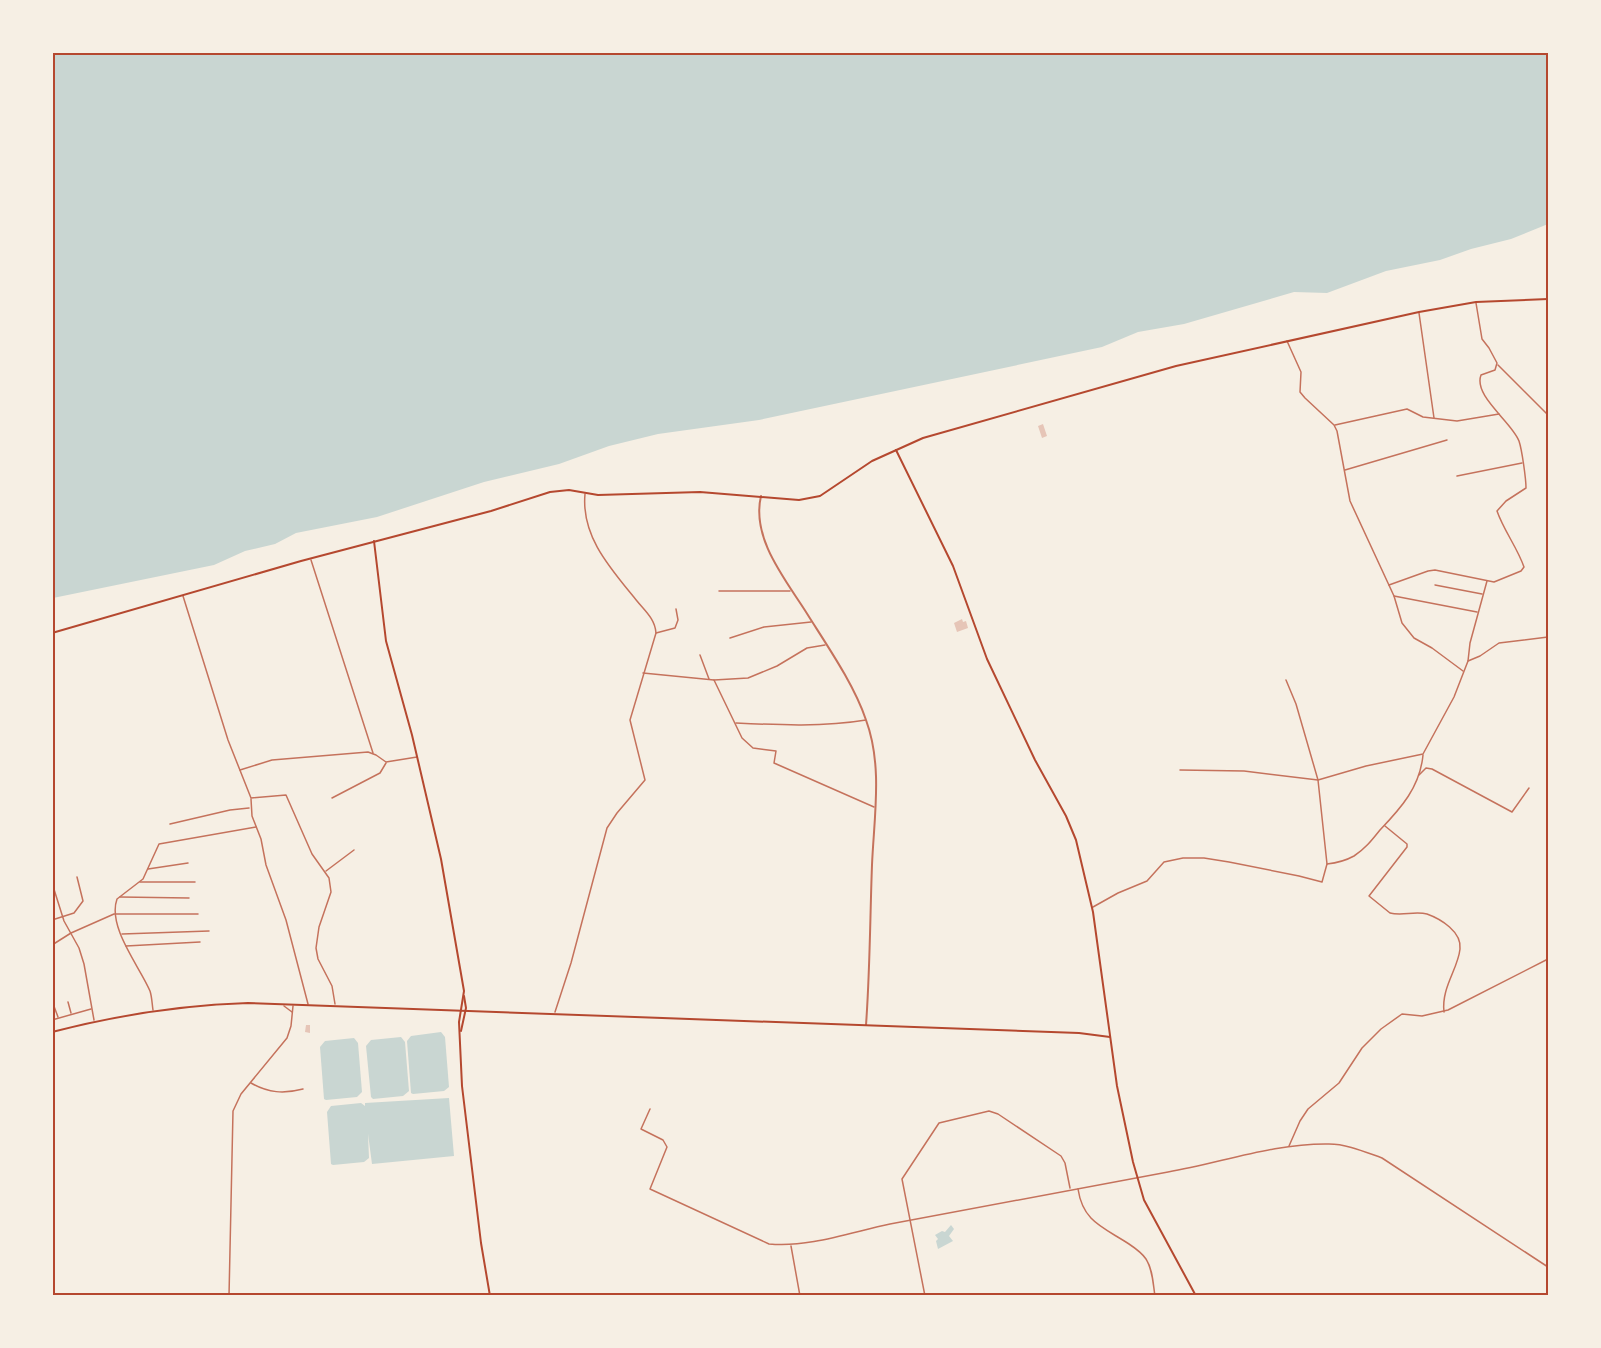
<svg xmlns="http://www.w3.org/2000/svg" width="1601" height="1348" viewBox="0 0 1601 1348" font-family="'Roboto Condensed',sans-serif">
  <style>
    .water { fill: #c9d6d2 }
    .building { fill: #e6c5b7 }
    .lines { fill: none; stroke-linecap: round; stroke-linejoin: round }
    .minor { stroke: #c5725c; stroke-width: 1.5 }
    .tertiary { stroke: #c5725c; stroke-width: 2 }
    .secondary { stroke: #b5482f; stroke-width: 2 }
    .neatline { fill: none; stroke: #b5482f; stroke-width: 2 }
  </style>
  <rect width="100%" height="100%" fill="#f6efe4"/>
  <g class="water">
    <path d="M52,53H1548V224L1511,239L1471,249L1440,260L1386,271L1327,293L1294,292L1184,324L1138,332L1102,347L759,420L658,434L609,446L559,464L484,482L377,517L296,533L275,544L245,551L214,565L53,598Z"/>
    <path d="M441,1032L445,1037L449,1087L444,1091L413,1094L411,1093L407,1041L411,1036Z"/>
    <path d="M401,1037L405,1042L409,1091L403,1096L373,1099L371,1097L366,1046L371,1040Z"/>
    <path d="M354,1038L358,1043L362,1092L357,1097L326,1100L324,1099L320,1047L325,1041Z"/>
    <path d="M449,1098L454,1156L372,1164L368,1134L369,1158L364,1162L333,1165L331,1164L327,1112L331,1106L361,1103L365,1106V1103Z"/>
    <path d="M951,1225L954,1229L949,1236L953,1241L938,1249L936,1241L938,1239L935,1235L942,1231L945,1232Z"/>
  </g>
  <g class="building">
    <path d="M1043,424L1047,436L1042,438L1038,426Z"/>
    <path d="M962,619L963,622L966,621L968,628L957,632L954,623Z"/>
    <path d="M306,1025H310V1033L305,1032Z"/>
  </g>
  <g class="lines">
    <g class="minor">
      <path d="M1419,313L1434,418"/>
      <path d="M1287,341L1301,372L1300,392L1305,398L1334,425L1337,431L1350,501L1394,596L1402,623L1414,638L1432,648L1463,671"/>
      <path d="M1498,365L1548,415"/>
      <path d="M1335,425L1407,409L1423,417L1457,421L1499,414"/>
      <path d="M1345,470L1447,440"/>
      <path d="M1457,476L1522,463"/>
      <path d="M311,560L373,753"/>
      <path d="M1389,585L1428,571L1435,570L1494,582L1521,571L1524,567C1517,547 1504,531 1497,511L1506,501L1526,488C1526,479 1522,450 1519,441C1512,422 1473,396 1481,375L1495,370L1497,363L1489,348L1482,339L1476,303"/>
      <path d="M1435,585L1482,594"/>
      <path d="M719,591H790"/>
      <path d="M183,596L228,740L251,798L286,795L312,854L329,878L331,892L319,927L316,948L318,959L332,986L335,1004"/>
      <path d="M1394,596L1477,612"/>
      <path d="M656,633L675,628L678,620L676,609"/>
      <path d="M730,638L764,627L811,622"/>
      <path d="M700,655L709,679"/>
      <path d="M1468,661L1480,656L1499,643L1548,637"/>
      <path d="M643,673L714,680L748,678L777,666L807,648L825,645"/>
      <path d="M714,680L742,738L753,748L776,751L774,763L874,807"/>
      <path d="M736,723C779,725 824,727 866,720"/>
      <path d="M240,770L272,760L368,752L376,755L386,762L417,757"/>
      <path d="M1180,770L1244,771L1318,780L1366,766L1423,754L1454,697L1468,661L1470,643L1487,581"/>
      <path d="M1419,775L1426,768L1432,769L1512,812L1529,788"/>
      <path d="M332,798L380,773L386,763"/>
      <path d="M251,799L252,816L261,839L266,865L286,920L308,1004"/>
      <path d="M170,824L230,810L249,808"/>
      <path d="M1385,826L1407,844V847L1369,896L1390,913C1402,916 1415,911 1427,914C1441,919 1462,932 1460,949C1458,969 1441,988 1444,1012"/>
      <path d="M1327,864C1336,863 1345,861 1354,856C1365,849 1372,840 1380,830C1401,808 1420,787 1423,755"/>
      <path d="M148,869L188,863"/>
      <path d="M326,871L354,850"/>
      <path d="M140,882H195"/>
      <path d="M52,883L64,921L79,948L84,964L94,1020"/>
      <path d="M120,897L189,898"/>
      <path d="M1093,907L1118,893L1147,881L1164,862L1183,858H1204L1229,862L1299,876L1322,882L1327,864L1318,780L1296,704L1286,680"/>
      <path d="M52,920L74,913L83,901L77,877"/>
      <path d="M122,934L209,931"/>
      <path d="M52,945L71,933L114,914H198"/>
      <path d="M126,946L200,942"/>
      <path d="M52,1001L58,1017"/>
      <path d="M68,1002L71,1013"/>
      <path d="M284,1006L292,1012"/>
      <path d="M153,1010C152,1004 152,997 150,991C140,967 107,927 117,899L143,879L159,844L256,827"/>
      <path d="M555,1012L571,963L607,828L617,813L645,780L630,720L656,633C655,619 645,611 637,601C611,569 581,537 585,494"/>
      <path d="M52,1020L91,1009"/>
      <path d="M251,1083C268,1093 284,1094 303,1089"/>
      <path d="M650,1109L641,1129L663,1140L667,1147L650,1189L769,1244C808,1248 852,1232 890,1224C982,1206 1075,1189 1168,1172C1221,1163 1274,1143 1329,1144C1347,1144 1365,1152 1382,1158L1548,1267"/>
      <path d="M1289,1146L1300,1121L1308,1109L1339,1083L1362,1048L1381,1029L1402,1014L1422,1016L1448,1010L1548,959"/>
      <path d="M1078,1189C1083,1222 1103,1227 1129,1244C1135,1248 1142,1253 1146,1259C1153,1270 1153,1284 1155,1296"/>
      <path d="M791,1246L800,1296"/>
      <path d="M229,1296L233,1111L241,1094L287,1038L291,1026L293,1006"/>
      <path d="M925,1296L902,1179L939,1123L989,1111L998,1114L1061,1156L1065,1163L1070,1188"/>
    </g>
    <path class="tertiary" d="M761,496C751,538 785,579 806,612C826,644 854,684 866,720C883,766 874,817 872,865C870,918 870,971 866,1025"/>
    <g class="secondary">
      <path d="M896,450L953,566L987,659L1035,760L1066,816L1076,840L1093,912L1117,1086L1133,1162L1144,1200L1196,1296"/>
      <path d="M374,541L386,641L412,735L441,859L460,968L464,991L459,1022L462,1086L481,1243L490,1296"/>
      <path d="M52,633L301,561L491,511L550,492L569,490L598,495L700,492L799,500L820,496L872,461L923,438L1176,366L1419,312L1476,302L1548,299"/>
      <path d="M461,1031L466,1008L464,996"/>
      <path d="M52,1032C118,1015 180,1005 248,1003L1079,1033L1110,1037"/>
    </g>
  </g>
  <rect width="1601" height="1348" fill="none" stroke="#f6efe4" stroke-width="108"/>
  <rect x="54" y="54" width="1493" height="1240" class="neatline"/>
</svg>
